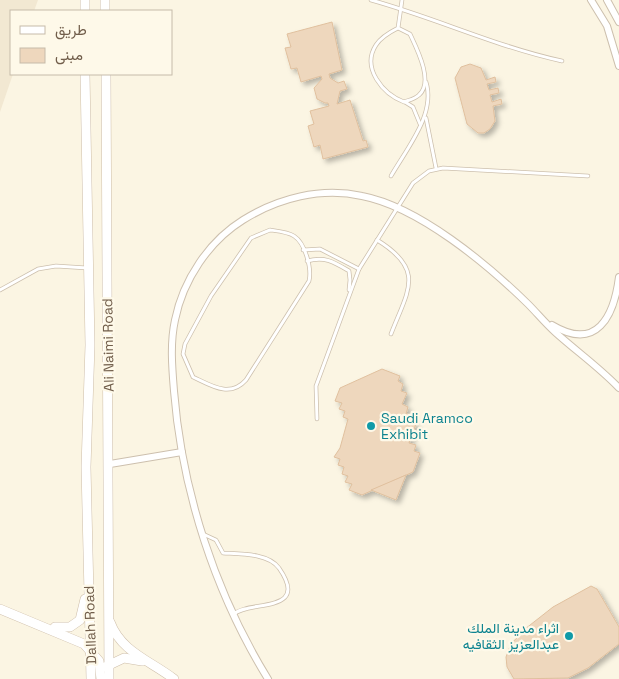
<svg xmlns="http://www.w3.org/2000/svg" width="619" height="679" viewBox="0 0 619 679" font-family="'Space Grotesk',Vazirmatn,sans-serif">
  <style>
    .residential { fill: #f2e8d2 }
    .building { fill: #eed7bd; stroke: #e0c09e; filter: url(#shadow) }
    .lines { fill: none; stroke-linecap: round; stroke-linejoin: round }
    .service-casing { stroke: #cdc0ae; stroke-width: 4.5 }
    .minor-casing { stroke: #cdc0ae; stroke-width: 8 }
    .secondary-casing { stroke: #cebea9; stroke-width: 10 }
    .service { stroke: #fff; stroke-width: 3 }
    .minor { stroke: #fff; stroke-width: 6 }
    .secondary { stroke: #fff; stroke-width: 9 }
    .culture-dot { fill: #0f9aa8; stroke: #fef9e9; stroke-width: 2 }
    .labels { text-anchor: middle; dominant-baseline: central; stroke-width: 4.5; stroke-linejoin: round; paint-order: stroke }
    .street-label { font-size: 14px; fill: #715e4b; stroke: #fef9e9 }
    .culture-label { font-size: 14px; fill: #0d838f; stroke: #fef9e9; text-anchor: start }
  </style>
  <defs>
    <filter id="shadow"><feDropShadow dx="3.5" dy="3.5" stdDeviation="2.5" flood-color="#0004"/></filter>
  </defs>
  <rect width="100%" height="100%" fill="#fbf5e3"/>
  <path class="residential" d="M0,0H38L34,11H11L13,74L0,112Z"/>
  <g class="building">
    <path d="M332,22L342,70L329,74L330,78L338,83L344,81L347,89L340,91L337,104L350,100L363,141L366,140L368,147L323,159L320,145L314,147L308,126L314,124L310,111L329,106L328,103H325L317,99L314,88L322,79L321,76L301,82L297,68L291,69L285,48L291,47L287,34Z"/>
    <path d="M470,64L481,68L486,80L495,77L496,82L487,84L489,90L498,88L499,93L490,95L492,102L501,99L502,104L493,106L495,121L490,129L484,133H478L467,124L455,78L461,67Z"/>
    <path d="M382,369L400,376L398,381L403,384L401,391L407,393L402,404L408,407L406,414L412,415L409,421L416,424L409,443L416,445L414,451L420,453L413,472L362,495L349,490L352,484L345,482L348,476L342,474L344,467L338,465L340,459L334,457L340,448L348,419L343,417L345,411L339,409L342,403L335,401L340,388Z"/>
    <path d="M406,475L396,500L371,490Z"/>
    <path d="M591,586L597,589L619,627V644L588,668L568,678L514,679L507,667L506,657L511,644L525,629L553,607Z"/>
  </g>
  <g class="lines">
    <g class="service-casing">
      <g id="service">
        <path d="M371,0C436,18 497,47 562,61"/>
        <path d="M398,28L410,34C417,49 434,82 419,95C415,99 409,100 404,102C383,94 361,68 376,45C381,37 390,32 398,28L402,0"/>
        <path d="M405,102L413,107L420,124"/>
        <path d="M426,118L436,168"/>
        <path d="M391,176C407,148 436,114 426,82"/>
        <path d="M270,230C277,231 288,232 294,236C305,243 312,268 309,281L246,380C230,398 212,386 193,377L183,354L185,344L211,296L251,238Z"/>
        <path d="M377,240C426,270 408,290 391,334"/>
        <path d="M303,250L320,249L359,269"/>
        <path d="M307,261C325,256 334,262 349,271L350,280L349,290"/>
        <path d="M0,290L38,269L56,266L87,268"/>
        <path d="M317,419L316,386L359,269L413,183L429,171L443,168L588,176"/>
        <path d="M203,534L216,540L223,553C240,554 268,553 279,568C311,614 249,600 234,614"/>
      </g>
    </g>
    <g class="minor-casing">
      <g id="minor">
        <path d="M591,0L607,26L619,66"/>
        <path d="M607,0L619,22"/>
        <path d="M552,325C597,352 614,316 619,277"/>
        <path d="M110,464L182,452"/>
        <path d="M268,679C215,593 182,491 174,391C172,367 170,343 175,320C183,280 209,241 243,220C278,198 321,187 362,196C419,207 487,264 528,304C537,313 545,323 555,332C576,351 599,367 619,388"/>
      </g>
    </g>
    <g class="secondary-casing">
      <g id="secondary">
        <path d="M105,0V11"/>
        <path d="M85,11V0"/>
        <path d="M85,74L90,345L86,467L91,679"/>
        <path d="M106,74L109,679"/>
        <path d="M0,609L84,644L99,661L101,679"/>
        <path d="M110,622C121,652 151,661 174,679"/>
        <path d="M55,627H70L80,620L85,599"/>
        <path d="M105,667L124,658L142,661"/>
      </g>
    </g>
    <use href="#service" class="service"/>
    <use href="#minor" class="minor"/>
    <use href="#secondary" class="secondary"/>
  </g>
  <g class="culture-dot">
    <circle cx="371" cy="426" r="5"/>
    <circle cx="569" cy="636" r="5"/>
  </g>
  <g class="labels">
    <g class="street-label">
      <text transform="translate(108 345) rotate(-91)">Ali Naimi Road</text>
      <text transform="translate(90 625) rotate(-92)">Dallah Road</text>
    </g>
    <g class="culture-label">
      <text x="381" y="418">Saudi Aramco<tspan x="381" dy="16">Exhibit</tspan></text>
      <text x="559" y="628" text-anchor="end">اثراء مدينة الملك<tspan x="559" dy="16">عبدالعزيز الثقافيه</tspan></text>
    </g>
  </g>
  <rect x="10" y="10" width="162" height="65" fill="#fef9e9" stroke="#c6bbaa"/>
  <rect x="20" y="26" width="25" height="8" fill="#ffffff" stroke="#c6bbaa"/>
  <text x="55" y="35" font-size="15" fill="#715e4b">طريق</text>
  <rect x="20" y="48" width="25" height="15" fill="#eed7bd" stroke="#c6bbaa"/>
  <text x="55" y="60" font-size="15" fill="#715e4b">مبنى</text>
</svg>
